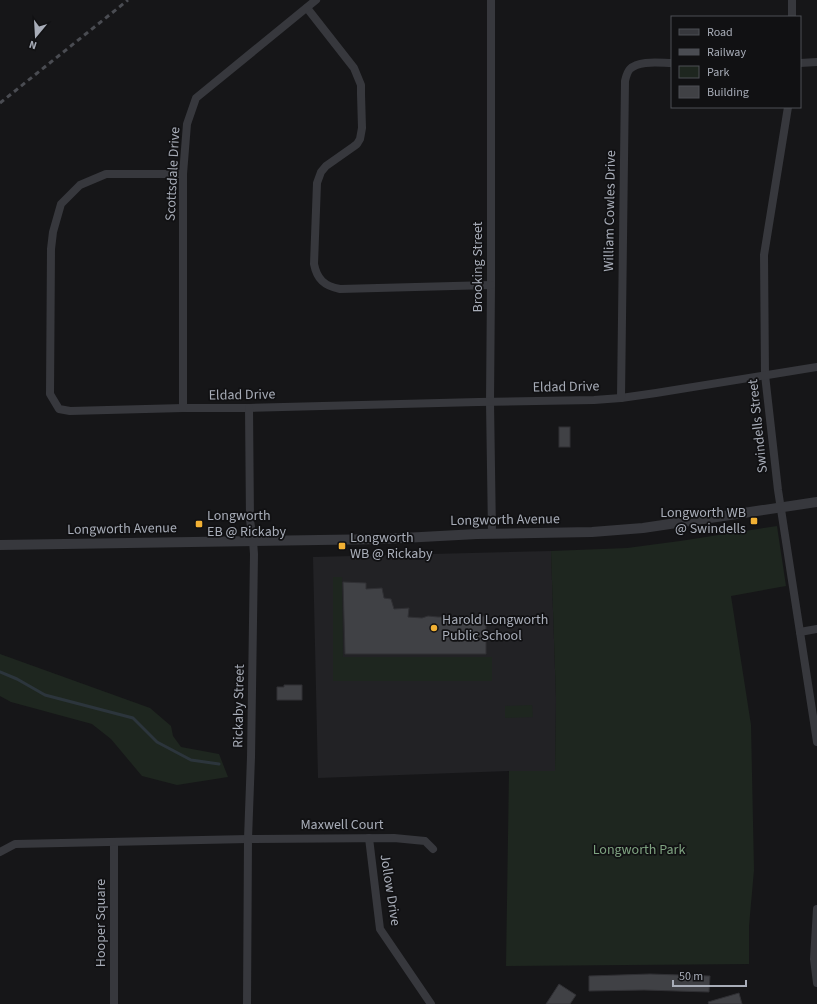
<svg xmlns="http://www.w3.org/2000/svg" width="817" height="1004" viewBox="0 0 817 1004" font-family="'Source Sans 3',sans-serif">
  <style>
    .built { fill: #222225 }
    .green { fill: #1e261f }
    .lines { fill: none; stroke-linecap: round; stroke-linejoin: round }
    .stream { stroke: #2c353c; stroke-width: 3 }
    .building { fill: #404145; stroke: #303034 }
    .minor { stroke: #37383d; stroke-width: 8 }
    .tertiary { stroke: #37383d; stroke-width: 10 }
    .rail { stroke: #4a4c52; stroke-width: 3; stroke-dasharray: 5 4; stroke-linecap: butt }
    .poi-dot { fill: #f2b134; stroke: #111113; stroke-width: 1.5 }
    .labels { text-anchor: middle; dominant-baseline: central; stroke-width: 3.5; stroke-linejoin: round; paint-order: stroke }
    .street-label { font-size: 14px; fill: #a8adb8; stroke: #111113 }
    .poi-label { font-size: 14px; fill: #a8adb8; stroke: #111113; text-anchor: start }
    .park-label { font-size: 14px; fill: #7fa381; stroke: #111113 }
  </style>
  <rect width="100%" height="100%" fill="#161618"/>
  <path class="built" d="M551,551L556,699L555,771H509L318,778L313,557Z"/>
  <g class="green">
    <path d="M777,526L786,586L731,596L751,725L754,870L749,926V964L506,966L509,771H555L556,699L551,551L627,548L680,541Z"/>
    <path d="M333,577H342L343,657H492V681H333Z"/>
    <path d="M0,654L150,708L171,726L173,736L181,747L219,754L228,777L177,785L142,776L111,739L92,724L11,702L0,696Z"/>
    <path d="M532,705L533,717L505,718V706Z"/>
  </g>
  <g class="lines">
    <path class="stream" d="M0,672L17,679L45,695L133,718L157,742L191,760L219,764"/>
  </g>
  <g class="building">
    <rect x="559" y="427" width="11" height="20"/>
    <path d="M343,582L366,583V589L382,588L384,598L391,599L394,609L409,608L408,617L422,618L428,616L438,617L486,616V654H345Z"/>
    <path d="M284,685H302V700H277V687H284Z"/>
    <path d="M650,974L710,976L709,992L644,990L589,991V976Z"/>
    <path d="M559,984L576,995L570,1004H546Z"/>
    <path d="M739,993L742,1004H709L708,1002Z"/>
  </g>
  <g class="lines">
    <g class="minor">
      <path d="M491,0V285L490,402L492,533"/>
      <path d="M792,0V17"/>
      <path d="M307,8L354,68L361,85V94L362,128L360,139L357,144L353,147L326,166L321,172L317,183L314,264C317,279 324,286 340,289L491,285"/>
      <path d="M800,63L817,62"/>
      <path d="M788,107L764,255L765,375L778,490L817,742"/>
      <path d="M183,174H106L80,185L61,204L53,232L51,249L50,394L59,409L70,411L183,408H249L478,402L594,400L621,398L656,393L817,367"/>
      <path d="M621,398L625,81C626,77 627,72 630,69C639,60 660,63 672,63"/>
      <path d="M183,408V174L187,124L196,98L316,0"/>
      <path d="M800,632L817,629"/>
      <path d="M369,838L380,929L431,1004"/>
      <path d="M114,842V1004"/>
      <path d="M0,852L15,844L248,839L394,838L425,841L433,849"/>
      <path d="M817,909L814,959L817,983"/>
      <path d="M247,1004L248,839L251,757L254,554L253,541L250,520L249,408"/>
    </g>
    <path class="tertiary" d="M0,545L384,539L477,534L592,532L643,528L817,502"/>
    <path class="rail" d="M0,103L128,0"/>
  </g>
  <g class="poi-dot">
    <rect x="750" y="517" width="8" height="8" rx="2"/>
    <rect x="195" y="520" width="8" height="8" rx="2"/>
    <rect x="338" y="542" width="8" height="8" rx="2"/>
    <circle cx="434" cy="628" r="4"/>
  </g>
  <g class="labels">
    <g class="street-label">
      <text transform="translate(173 174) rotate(-87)">Scottsdale Drive</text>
      <text transform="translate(610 211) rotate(-89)">William Cowles Drive</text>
      <text transform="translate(478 267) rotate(-90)">Brooking Street</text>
      <text transform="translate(566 387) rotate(-1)">Eldad Drive</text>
      <text transform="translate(242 395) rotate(-1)">Eldad Drive</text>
      <text transform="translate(758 426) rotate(-96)">Swindells Street</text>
      <text transform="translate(505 520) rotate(-1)">Longworth Avenue</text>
      <text transform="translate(122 529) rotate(-1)">Longworth Avenue</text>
      <text transform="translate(239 706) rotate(-89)">Rickaby Street</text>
      <text x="342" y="825">Maxwell Court</text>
      <text transform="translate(390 890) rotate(81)">Jollow Drive</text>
      <text transform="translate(101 923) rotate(-90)">Hooper Square</text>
    </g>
    <g class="poi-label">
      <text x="746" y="513" text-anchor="end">Longworth WB<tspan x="746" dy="16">@ Swindells</tspan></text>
      <text x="207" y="516">Longworth<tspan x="207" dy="16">EB @ Rickaby</tspan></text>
      <text x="350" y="538">Longworth<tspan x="350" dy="16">WB @ Rickaby</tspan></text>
      <text x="442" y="620">Harold Longworth<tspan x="442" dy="16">Public School</tspan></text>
    </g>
    <g class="park-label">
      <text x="639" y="850">Longworth Park</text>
    </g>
  </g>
  <rect x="671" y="16" width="130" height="92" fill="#111113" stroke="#4d4f55"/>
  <rect x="679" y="29" width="20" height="6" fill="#37383d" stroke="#4d4f55"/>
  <text x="707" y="36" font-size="12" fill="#a8adb8">Road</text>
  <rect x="679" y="49" width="20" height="6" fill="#4a4c52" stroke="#4d4f55"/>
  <text x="707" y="56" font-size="12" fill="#a8adb8">Railway</text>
  <rect x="679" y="66" width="20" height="12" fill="#1e261f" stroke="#4d4f55"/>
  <text x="707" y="76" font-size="12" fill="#a8adb8">Park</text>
  <rect x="679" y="86" width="20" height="12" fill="#404145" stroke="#4d4f55"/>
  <text x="707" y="96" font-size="12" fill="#a8adb8">Building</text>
  <g transform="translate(36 36) rotate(198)" stroke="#111113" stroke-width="3" paint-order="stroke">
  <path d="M0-3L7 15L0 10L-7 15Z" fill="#a8adb8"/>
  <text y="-6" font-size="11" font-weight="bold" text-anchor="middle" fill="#a8adb8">N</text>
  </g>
  <path d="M673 980v6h73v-6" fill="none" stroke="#a8adb8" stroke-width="2"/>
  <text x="679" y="980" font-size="12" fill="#a8adb8" stroke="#111113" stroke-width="3" paint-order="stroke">50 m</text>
</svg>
